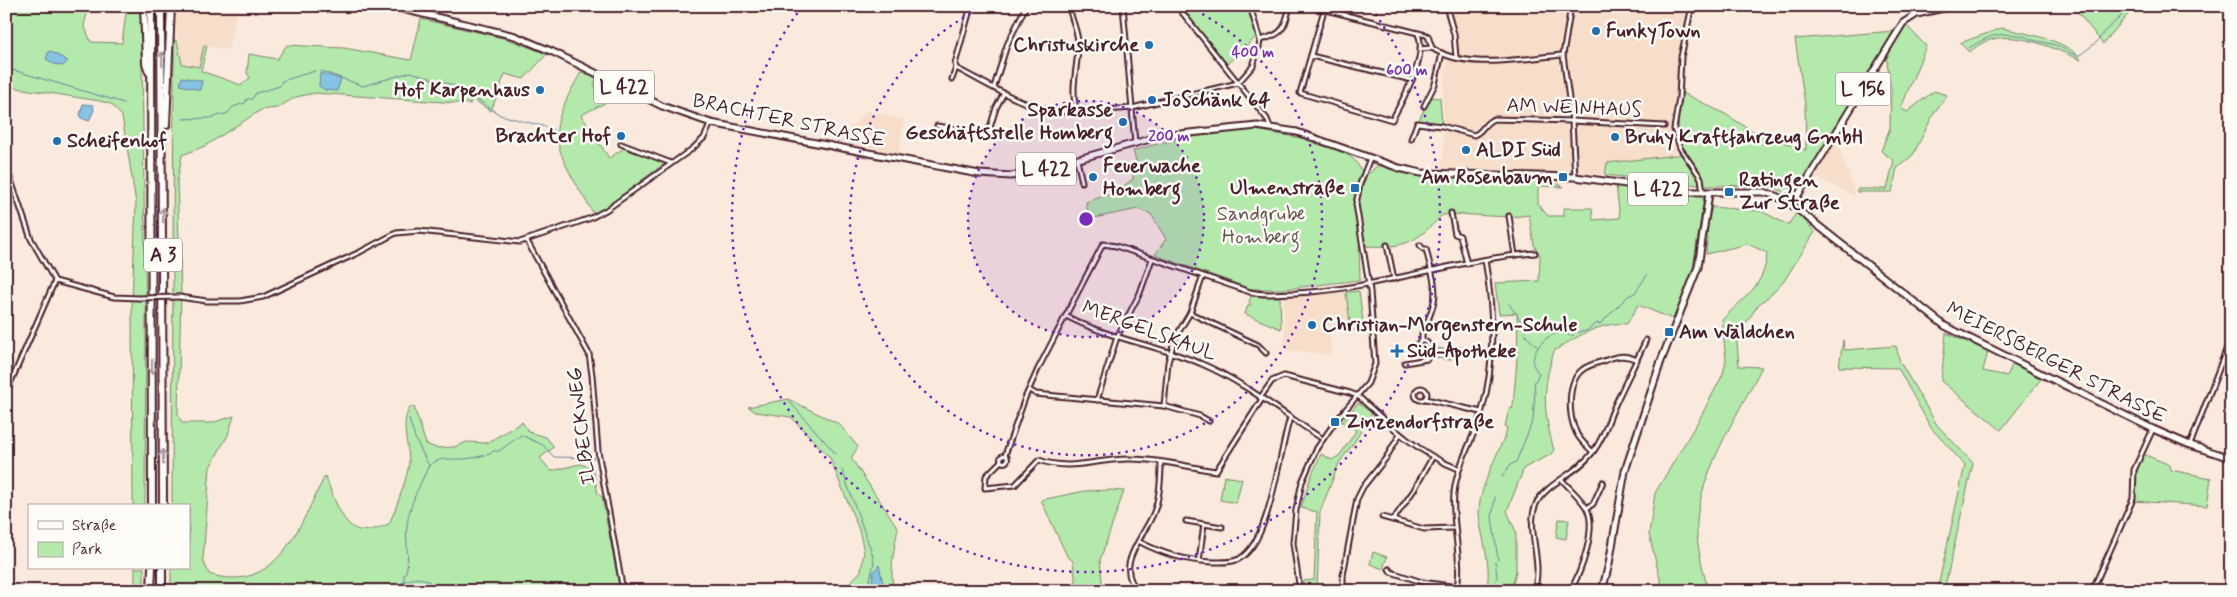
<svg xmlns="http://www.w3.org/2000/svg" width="2237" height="597" viewBox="0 0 2237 597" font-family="Mynerve,sans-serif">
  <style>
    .built { fill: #f6deca }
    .green { fill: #b3e9ab; stroke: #7e846b }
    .water { fill: #85c3e5; stroke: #6d819b }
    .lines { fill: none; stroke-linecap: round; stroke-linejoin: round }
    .stream { stroke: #6d819b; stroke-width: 1 }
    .street-casing { stroke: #4a1f2b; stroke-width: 7 }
    .secondary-casing { stroke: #4a1f2b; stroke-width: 9 }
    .primary-casing { stroke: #4a1f2b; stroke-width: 9 }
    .highway-casing { stroke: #4a1f2b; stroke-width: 10 }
    .street { stroke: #fdfcf7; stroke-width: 3 }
    .secondary { stroke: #fdfcf7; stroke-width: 5 }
    .primary { stroke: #fdfcf7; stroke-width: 5 }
    .highway { stroke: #fdfcf7; stroke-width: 6 }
    .street-bridge-casing { stroke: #4a1f2b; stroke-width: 7; stroke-linecap: butt }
    .street-bridge { stroke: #fdfcf7; stroke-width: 3 }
    .oneway { stroke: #ac999b }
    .ring { fill: none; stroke: #7b2cbf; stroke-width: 2.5; stroke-dasharray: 2.5 5 }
    .poi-dot { fill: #1f6fb2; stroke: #fdfcf7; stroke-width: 2 }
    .labels { text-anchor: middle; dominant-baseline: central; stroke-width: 5; stroke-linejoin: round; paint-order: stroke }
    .shield { fill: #fdfcf7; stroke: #806168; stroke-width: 1 }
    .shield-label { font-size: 19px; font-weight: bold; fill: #4a1f2b }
    .poi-label { font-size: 20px; font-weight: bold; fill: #4a1f2b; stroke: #fdfcf7; text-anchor: start }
    .street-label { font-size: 20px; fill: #4a1f2b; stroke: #fdfcf7 }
    .park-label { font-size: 20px; fill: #64524b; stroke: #fdfcf7 }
    .centre { fill: #7b2cbf; stroke: #fdfcf7; stroke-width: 2.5 }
    .ring-label { font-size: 15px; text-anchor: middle; font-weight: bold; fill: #7b2cbf; stroke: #fdfcf7; stroke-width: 5; stroke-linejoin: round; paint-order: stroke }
  </style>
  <rect width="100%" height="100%" fill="#f9eadd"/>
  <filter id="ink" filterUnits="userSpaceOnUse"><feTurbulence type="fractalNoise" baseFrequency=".02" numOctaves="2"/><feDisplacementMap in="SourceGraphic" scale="10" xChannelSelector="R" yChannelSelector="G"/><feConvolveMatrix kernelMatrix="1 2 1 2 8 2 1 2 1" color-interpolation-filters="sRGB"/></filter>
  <g filter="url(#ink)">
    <g class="built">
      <path d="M176,6H238L228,50L204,45L199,67L182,64L177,41Z"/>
      <path d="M1448,6H1689L1677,67L1679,88L1672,130L1677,156L1646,158L1607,163L1605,175L1566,172L1441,170L1444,147L1443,89L1448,58L1461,61Z"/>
      <path d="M867,111L904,119L899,154L836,141Z"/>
      <path d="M1836,137L1854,190V196L1813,176Z"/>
      <path d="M1346,292L1349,324L1330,326L1331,350L1329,356L1312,352L1285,350L1283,297Z"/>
    </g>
    <g class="green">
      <path d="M6,6H89L84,25L91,42L122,43L127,6H141L146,311L145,506H133L132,302L136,203L122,116L111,104L100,101L11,87L6,78Z"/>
      <path d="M1183,6H1247L1255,27L1256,37L1227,64L1181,8Z"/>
      <path d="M2073,6H2135L2103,44Z"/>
      <path d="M421,19L507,39L547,54L524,79L505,74L491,111L472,99L470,104L315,93L296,97L277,108L261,110L205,146L182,155L177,182L181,294L178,414L182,423H211L234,416L228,435L210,467L203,560L209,574C278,596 300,524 325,476C332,491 341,526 359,530C370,532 380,527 389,524C395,511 409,474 409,461C408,442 400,424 410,407H414L426,444L436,448L454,447L467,442L487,443L522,422L529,432L546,437L554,447L540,458L551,471L580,464L593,468L598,494L602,497L620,591H171V568H189V506H172L174,40L177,41L182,64L199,67L204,45L207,46L201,71L241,85L250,78L247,73L249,54L277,59L287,45L344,48L411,60Z"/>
      <path d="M1905,24L1926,46L1901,108L1907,112L1934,91L1947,95L1934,113L1913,155L1897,168L1892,192H1857V189H1887L1894,161L1881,151L1890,128L1891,90L1886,54Z"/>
      <path d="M2002,28C2026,34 2067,39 2081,60C2056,49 2017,31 1990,40C1982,42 1975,48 1969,52L1960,43Z"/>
      <path d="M1895,31L1794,195H1789L1777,189L1760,185L1708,186L1605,175L1607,163L1685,154C1675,131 1678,116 1681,92L1725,114L1754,132L1806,150L1805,104L1795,39Z"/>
      <path d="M581,72L597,78L594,85L605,103L581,115L609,158L624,148L665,163L602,210L593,213C581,191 559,161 557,136C555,116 572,89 581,72Z"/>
      <path d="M1430,97L1440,98L1442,125L1418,122Z"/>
      <path d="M1255,130L1318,141L1317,144C1334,149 1353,152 1360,169L1370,173L1373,169L1380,165L1421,176L1475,177L1476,179C1500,179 1544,174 1564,187L1538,186V204L1548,216H1564V208H1592L1593,220L1620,218L1616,185L1704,198L1693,267L1675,320L1638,305L1627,324C1601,321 1575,338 1554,351C1542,390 1543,411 1554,450L1550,455L1524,468L1507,511L1516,532V571L1511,591H1486C1493,565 1481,539 1479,514C1478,490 1497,456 1506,433L1507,427H1505L1509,408L1512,409L1513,405C1516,374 1519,344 1517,313L1499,314L1495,283L1539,281L1540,256L1534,245L1529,215C1500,220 1471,212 1442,215C1411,248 1402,247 1359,246L1360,280L1284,289H1251L1155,255L1166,239L1151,214L1138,209L1089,219L1086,202L1116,192L1133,179L1134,165L1137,163L1133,151C1173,138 1214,133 1255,130Z"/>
      <path d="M1712,207L1761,211L1788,225L1797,212L1815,232L1784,281L1772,294L1759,304L1741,330L1737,342L1739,366L1762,367C1739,412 1693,483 1697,534C1698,553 1704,572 1708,591H1663L1649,534L1655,493L1700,418L1723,374L1726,360L1722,320C1743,297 1765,287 1767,253L1748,244L1706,254L1708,223Z"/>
      <path d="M1359,291L1364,329L1351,331L1346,292Z"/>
      <path d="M1251,296L1280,297L1281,329L1245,314L1248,305H1251L1249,302Z"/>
      <path d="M1946,333L1988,351L1983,371L2007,376L2013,363L2041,379L2001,430L1941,381Z"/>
      <path d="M1843,340L1844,350L1896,346L1900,362L1937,425L1973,463L1944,591H1937L1965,465L1931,428L1898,368L1839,367Z"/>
      <path d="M1452,345L1467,348L1465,354L1452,353L1451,360L1436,358L1438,348L1451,351Z"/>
      <path d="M788,399L839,424L858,447L851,458L898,528C895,545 888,575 895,591H842L861,571L864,551L859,530L830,458L791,417L756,412L748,407Z"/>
      <path d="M1358,403L1372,413L1355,441L1339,463L1320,512L1317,591H1306L1303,581L1314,580L1317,512L1301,508L1310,479L1321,454L1332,460L1340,455L1354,434L1356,430L1342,422Z"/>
      <path d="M2143,454L2170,465L2171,470L2211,478L2207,506L2133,501L2137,471Z"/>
      <path d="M1224,476L1242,479L1236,503L1220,500Z"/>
      <path d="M1109,490L1124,491L1100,560L1103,591H1077L1073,561L1067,556L1041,500L1085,491Z"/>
      <path d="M1559,519L1569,520L1566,539L1556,537Z"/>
      <path d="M1373,552L1387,557L1383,569L1370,564Z"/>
      <rect x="135" y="568" width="9" height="23"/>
    </g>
    <g class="water">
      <path d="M49,51H50L68,61L63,66L54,64L46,59Z"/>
      <path d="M320,73L341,79L337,91L325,90L319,86Z"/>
      <path d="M182,77L202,81L200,90L180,85Z"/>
      <path d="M83,104L93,105L94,110L89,121L81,118L80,115Z"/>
      <path d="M879,565L883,583L881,586L872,587L873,573Z"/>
    </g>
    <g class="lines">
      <g class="stream">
        <path d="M1969,48C1990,35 1998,32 2022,36C2026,36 2029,39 2033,40C2040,42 2048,43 2055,45C2065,48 2069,55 2080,55L2097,42L2104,32L2132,6"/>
        <path d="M6,68L124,103"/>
        <path d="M321,71L363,86L411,72L459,87L500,115L546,127L555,131"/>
        <path d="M183,119L210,118L228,113L233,107L245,103L247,99H252L256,93L280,86L282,81L315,71"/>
        <path d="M1509,304C1516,315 1525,322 1526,336L1538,347"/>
        <path d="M789,401L836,454"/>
        <path d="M409,419L415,438L429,466"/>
        <path d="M842,470L872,553L874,563L867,591"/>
        <path d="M1502,477L1510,465L1516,462L1533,420L1535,392L1534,383L1539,374L1533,365C1532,351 1545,334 1560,333C1563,333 1568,335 1572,336L1576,332C1590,332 1587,329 1597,323L1600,324L1628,296L1635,293L1647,275"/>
        <path d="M1495,497L1492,517L1498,560"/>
        <path d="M404,582V574L406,572C410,556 405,542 407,526C409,504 420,486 428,467C439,456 448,460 462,459C471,459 481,456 490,454L493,451H499L521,435L543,445L554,457L595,458"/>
        <path d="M393,591C399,582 415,575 426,580C431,582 434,587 437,591"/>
        <path d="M1493,591L1497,575L1495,562"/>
      </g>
      <g class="street-casing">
        <g id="street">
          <path d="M971,6L955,64L956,68C997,89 1033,115 1080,112"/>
          <path d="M1069,6C1071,18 1077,30 1078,41C1079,64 1070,86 1076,109L1081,112L1132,108L1238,83L1253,66L1259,47L1260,40L1250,6"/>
          <path d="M1123,6L1135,143"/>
          <path d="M1177,6L1267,119L1270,127"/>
          <path d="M1310,6L1426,35L1428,36L1432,48"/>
          <path d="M1446,6L1454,34L1456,57"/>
          <path d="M1571,6L1563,55L1572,121L1575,177"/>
          <path d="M1692,6L1681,57L1679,98L1674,129L1680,148L1701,178L1703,193"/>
          <path d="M1324,10L1300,93L1392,120C1403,99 1428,57 1418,34"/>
          <path d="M1260,40C1284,34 1284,29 1290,6"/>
          <path d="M1432,48C1466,71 1524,58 1563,55"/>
          <path d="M1420,49L1431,48"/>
          <path d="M1311,56L1412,80"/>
          <path d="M952,79L956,68"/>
          <path d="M994,87L1007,45L1026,6"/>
          <path d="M1424,106L1435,84L1442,53"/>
          <path d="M937,126L988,134L996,108L1004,93"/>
          <path d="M1411,139L1417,123L1442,126L1474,135C1483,132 1484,122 1494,119L1572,121L1664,126"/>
          <path d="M621,144L671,163"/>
          <path d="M1077,160L1082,182"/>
          <path d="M6,166L31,239L55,281"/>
          <path d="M1451,213L1455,234L1460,236L1467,264"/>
          <path d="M1509,216L1515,255"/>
          <path d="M527,241L589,354L592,375L598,451L623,591"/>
          <path d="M1387,245L1394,279"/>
          <path d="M1420,245L1423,249H1426C1436,291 1441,293 1422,334V341"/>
          <path d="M55,281L114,297L139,298"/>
          <path d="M179,297L207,301H240L263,297L360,252L396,233L419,231L520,242L591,218L606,210L692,149L704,138L711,123"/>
          <path d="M1190,313L1258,345L1266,353"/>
          <path d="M1066,316C1109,339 1158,345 1202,364C1246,383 1283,414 1323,439"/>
          <circle cx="1423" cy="347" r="6"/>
          <path d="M1405,363L1427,359L1425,352"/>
          <circle cx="1421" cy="394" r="6"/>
          <path d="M1029,390L1036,394L1046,395L1164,406L1200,416L1209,421"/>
          <path d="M6,393L55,281"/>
          <path d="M1260,398L1272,381L1284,376L1350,393L1358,396C1389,425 1419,454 1459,469"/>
          <path d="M1426,399L1481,412"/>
          <path d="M1097,400L1117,337L1140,293L1152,259"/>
          <path d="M1164,406L1168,362L1175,338L1190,313L1203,276"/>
          <path d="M2190,445L2231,337"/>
          <path d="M1593,452C1587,446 1579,440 1576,432C1568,415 1567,382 1582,370C1588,365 1596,363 1604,361C1615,356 1625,354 1637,360"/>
          <path d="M1005,455L1025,398L1039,367L1103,244L1116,246L1250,292C1265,296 1281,293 1296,293C1378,289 1455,259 1535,253"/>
          <circle cx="1004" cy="459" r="3.5"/>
          <path d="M1432,458L1414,490L1393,520L1424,529L1454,528"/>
          <path d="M1001,461L986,476L985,488L1015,485L1039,460C1071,472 1099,458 1131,459C1159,459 1188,467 1216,471L1262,399"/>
          <path d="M1562,480C1570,489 1582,499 1587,509C1597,529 1581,573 1570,591"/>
          <path d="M1587,508L1593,504L1603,482"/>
          <path d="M1382,517L1393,520"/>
          <path d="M1186,521L1222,527"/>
          <path d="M1140,542C1163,554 1186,561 1213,562C1221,562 1231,563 1239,559C1271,542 1279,451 1290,418"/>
          <path d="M1199,561L1204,524"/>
          <path d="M1389,569L1391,572L1422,582L1457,587"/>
          <path d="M1139,591C1112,567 1145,536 1154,512C1160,496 1161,479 1161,462"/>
          <path d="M1300,591L1293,543L1296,510L1302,482L1317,448L1335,422L1368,383L1375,364L1370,291L1356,204L1360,184L1370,158"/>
          <path d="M1343,591V575L1357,499L1363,487L1386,458L1400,434"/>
          <path d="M1456,591C1464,563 1451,523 1454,493C1457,465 1473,440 1481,414C1496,364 1494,311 1485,260"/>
          <path d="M1534,591C1544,560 1525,530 1536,504C1545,484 1578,473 1592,453C1603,440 1608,421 1615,405C1625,383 1636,362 1646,340"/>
          <path d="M2092,591L2133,499L2134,470L2153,429"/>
        </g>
      </g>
      <g class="secondary-casing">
        <g id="secondary">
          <path d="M1792,205L1945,326L2153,429L2190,445L2231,458"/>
          <path d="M1602,591L1609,564L1625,471L1661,361L1698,267L1709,193"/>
        </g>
      </g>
      <g class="primary-casing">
        <path id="primary" d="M390,6L515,36L553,52L662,106L711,123L979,174L1011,176L1032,172L1161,136L1257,126L1297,132L1399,168L1421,173L1575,177L1685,192H1763L1774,195L1792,205L1903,23L1917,14L1952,6"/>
      </g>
      <g class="highway-casing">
        <g id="highway">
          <path d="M144,6L146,63L149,72"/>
          <path d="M151,6L152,506"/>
          <path d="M161,6L163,506"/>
          <path d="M166,125L171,6"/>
          <path d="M151,591L152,568"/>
          <path d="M162,591V568"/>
        </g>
      </g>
      <use href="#street" class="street"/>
      <use href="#secondary" class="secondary"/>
      <use href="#primary" class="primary"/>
      <use href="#highway" class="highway"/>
      <g class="street-bridge-casing">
        <path id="street-bridge" d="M139,298L179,297"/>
      </g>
      <use href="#street-bridge" class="street-bridge"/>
    </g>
    <defs><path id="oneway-shaft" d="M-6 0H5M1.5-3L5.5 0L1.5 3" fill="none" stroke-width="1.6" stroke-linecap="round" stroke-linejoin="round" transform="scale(1.25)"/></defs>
    <g class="oneway">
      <use href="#oneway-shaft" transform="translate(162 59) rotate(-91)"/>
      <use href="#oneway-shaft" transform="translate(163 215) rotate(-90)"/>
      <use href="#oneway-shaft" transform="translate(152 367) rotate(90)"/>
      <use href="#oneway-shaft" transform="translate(163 457) rotate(-91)"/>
    </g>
  </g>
  <circle cx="1086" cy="219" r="118" fill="#7b2cbf" fill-opacity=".12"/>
  <g class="ring">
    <circle cx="1086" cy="219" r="118"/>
    <path d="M1189 7A236 236 0 1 1 983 7"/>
    <path d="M1371 8A354 354 0 1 1 801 8"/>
  </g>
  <g class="poi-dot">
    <circle cx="1596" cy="31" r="5"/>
    <circle cx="1149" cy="45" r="5"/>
    <circle cx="540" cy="90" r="5"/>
    <circle cx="1152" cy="100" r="5"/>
    <circle cx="1123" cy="122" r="5"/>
    <circle cx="621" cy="136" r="5"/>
    <circle cx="1615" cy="137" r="5"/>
    <circle cx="57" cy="141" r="5"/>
    <circle cx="1466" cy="150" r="5"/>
    <circle cx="1093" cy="177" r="5"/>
    <rect x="1558" y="172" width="10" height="10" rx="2.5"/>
    <rect x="1350" y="183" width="10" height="10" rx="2.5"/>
    <rect x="1724" y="187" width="10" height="10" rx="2.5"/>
    <circle cx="1312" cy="325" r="5"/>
    <rect x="1664" y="327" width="10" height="10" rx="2.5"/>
    <path d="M1394.5 343.5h5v5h5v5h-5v5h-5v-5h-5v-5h5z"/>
    <rect x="1330" y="417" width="10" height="10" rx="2.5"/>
  </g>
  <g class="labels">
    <g class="shield">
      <rect x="594" y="70.5" width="60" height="33" rx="4"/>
      <rect x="1835.5" y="72.5" width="55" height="33" rx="4"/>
      <rect x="1016" y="152.5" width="60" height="33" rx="4"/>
      <rect x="1628" y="172.5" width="60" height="33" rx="4"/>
      <rect x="144" y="238.5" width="38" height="33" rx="4"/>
    </g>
    <g class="shield-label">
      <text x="624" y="87">L 422</text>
      <text x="1863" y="89">L 156</text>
      <text x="1046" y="169">L 422</text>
      <text x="1658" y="189">L 422</text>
      <text x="163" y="255">A 3</text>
    </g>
    <g class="poi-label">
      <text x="1606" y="31">FunkyTown</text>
      <text x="1139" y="45" text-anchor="end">Christuskirche</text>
      <text x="530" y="90" text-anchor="end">Hof Karpenhaus</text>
      <text x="1162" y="100">JoSchänk 64</text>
      <text x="1113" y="110" text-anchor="end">Sparkasse<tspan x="1113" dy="23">Geschäftsstelle Homberg</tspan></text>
      <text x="611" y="136" text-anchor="end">Brachter Hof</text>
      <text x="1625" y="137">Bruhy Kraftfahrzeug GmbH</text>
      <text x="67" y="141">Scheifenhof</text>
      <text x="1476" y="150">ALDI Süd</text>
      <text x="1103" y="166">Feuerwache<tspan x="1103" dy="23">Homberg</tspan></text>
      <text x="1553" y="177" text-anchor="end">Am Rosenbaum</text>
      <text x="1739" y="180">Ratingen<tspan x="1739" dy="23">Zur Straße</tspan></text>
      <text x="1345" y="188" text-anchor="end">Ulmenstraße</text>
      <text x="1322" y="325">Christian-Morgenstern-Schule</text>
      <text x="1679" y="332">Am Wäldchen</text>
      <text x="1407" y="351">Süd-Apotheke</text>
      <text x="1345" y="422">Zinzendorfstraße</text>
    </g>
    <g class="street-label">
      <text transform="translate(1574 108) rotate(2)">AM WEINHAUS</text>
      <text transform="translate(789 121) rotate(12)">BRACHTER STRASSE</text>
      <text transform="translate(1149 331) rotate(20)">MERGELSKAUL</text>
      <text transform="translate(2056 363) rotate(27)">MEIERSBERGER STRASSE</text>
      <text transform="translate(582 426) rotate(-97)">ILBECKWEG</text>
    </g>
    <g class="park-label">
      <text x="1261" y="214">Sandgrube<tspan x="1261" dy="23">Homberg</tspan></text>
    </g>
  </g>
  <circle cx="1086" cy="219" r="8" class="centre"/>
  <g class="ring-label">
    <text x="1253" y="57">400 m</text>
    <text x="1407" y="75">600 m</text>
    <text x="1169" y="141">200 m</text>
  </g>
  <rect width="2237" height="597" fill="none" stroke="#fdfcf7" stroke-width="25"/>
  <rect x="12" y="12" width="2212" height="572" fill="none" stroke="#4a1f2b" stroke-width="2" filter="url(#ink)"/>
  <rect x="28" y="504" width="162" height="65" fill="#fdfcf7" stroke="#b5a4a5"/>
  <rect x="38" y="521" width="25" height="8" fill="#fdfcf7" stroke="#b5a4a5"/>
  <text x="72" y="530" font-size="15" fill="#4a1f2b">Straße</text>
  <rect x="38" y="542" width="25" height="15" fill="#b3e9ab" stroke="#b5a4a5"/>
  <text x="72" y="554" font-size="15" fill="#4a1f2b">Park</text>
</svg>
